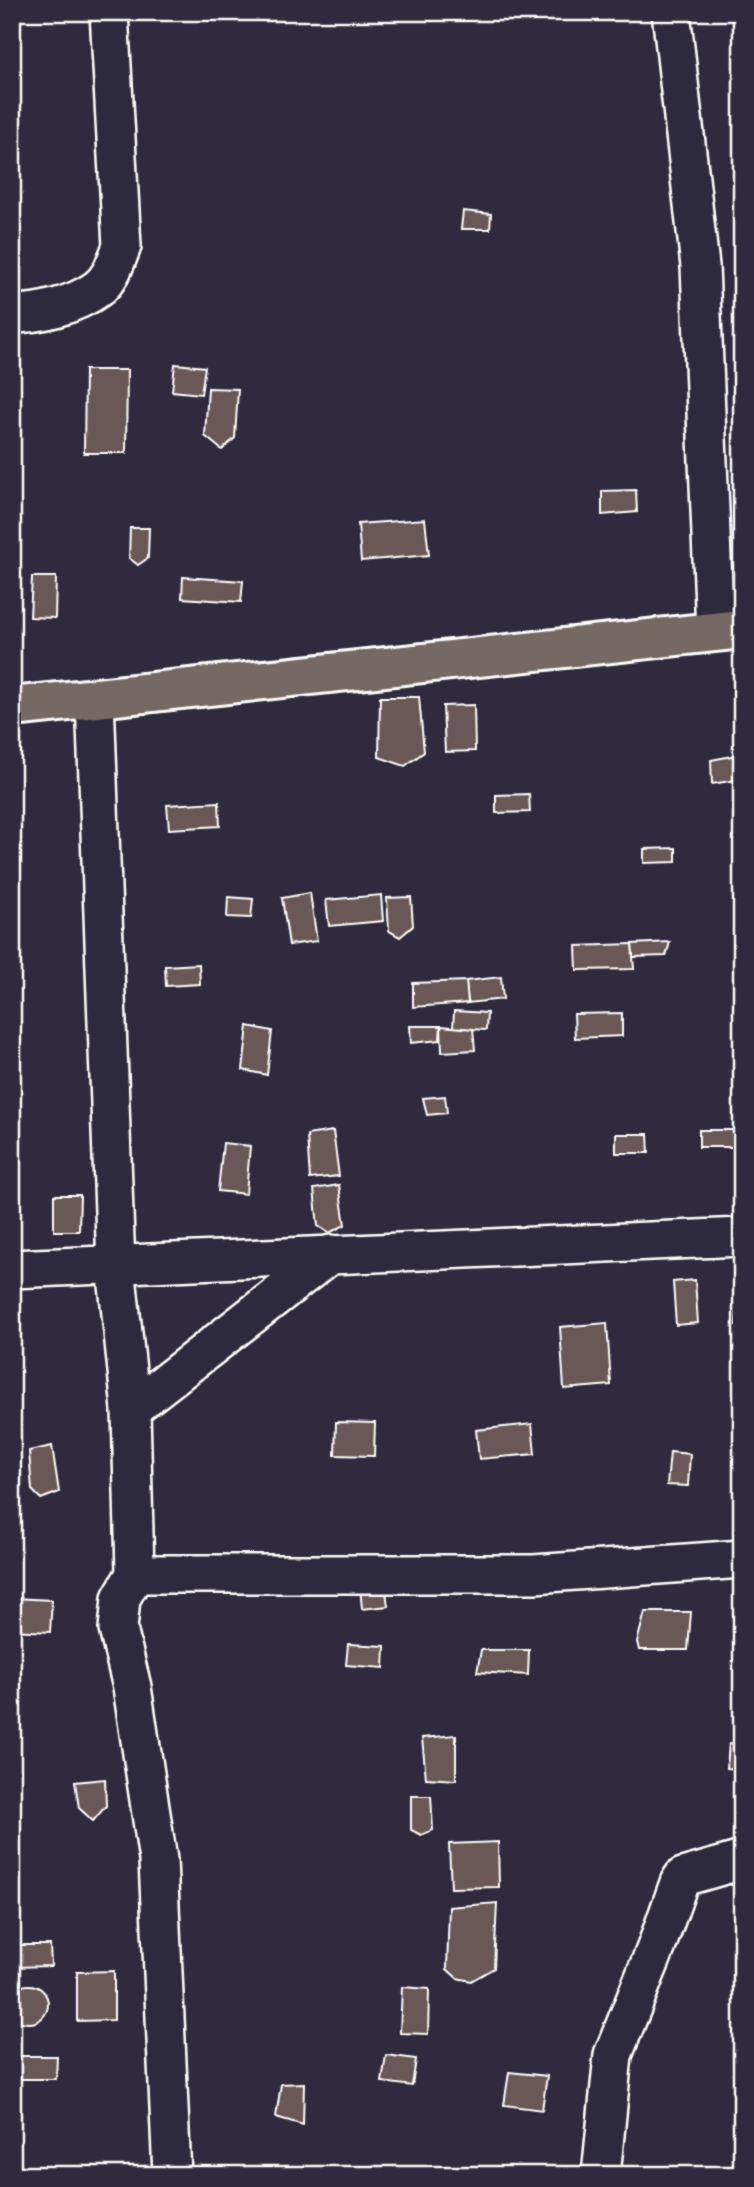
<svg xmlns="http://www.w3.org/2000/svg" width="754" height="2187" viewBox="0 0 754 2187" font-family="Itim,sans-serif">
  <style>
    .building { fill: #695957; stroke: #fff; stroke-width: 2 }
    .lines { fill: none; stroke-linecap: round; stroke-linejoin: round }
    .minor-casing { stroke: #fff; stroke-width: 42 }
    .major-casing { stroke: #fff; stroke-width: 44 }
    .minor { stroke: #2f2a3d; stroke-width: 37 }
    .major { stroke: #766964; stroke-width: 38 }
  </style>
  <rect width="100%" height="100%" fill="#2f2a3d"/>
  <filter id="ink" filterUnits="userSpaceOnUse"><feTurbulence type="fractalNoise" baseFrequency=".0143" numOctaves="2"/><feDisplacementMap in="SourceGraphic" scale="14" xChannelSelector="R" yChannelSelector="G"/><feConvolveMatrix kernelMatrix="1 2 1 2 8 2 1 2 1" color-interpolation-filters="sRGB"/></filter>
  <g filter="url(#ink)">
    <g class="building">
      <path d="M463,211L491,214L490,229H461Z"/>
      <path d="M175,364L205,367L201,394L172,391Z"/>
      <path d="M85,370H127L126,453H84Z"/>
      <path d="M208,388L238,389L235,438L222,450L205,436Z"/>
      <path d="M636,490L637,512L602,515V491Z"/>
      <path d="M425,519L429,555L361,561L358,524Z"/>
      <path d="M130,528H149L148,558L138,565L129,558Z"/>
      <path d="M32,577H56L55,618L30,617Z"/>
      <path d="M183,577L243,581L241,602L182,598Z"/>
      <path d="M380,697H419L424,752L405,766L379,757Z"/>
      <path d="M474,705L475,751L445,752L443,706Z"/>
      <path d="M742,754V779L712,784L711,760Z"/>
      <path d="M529,794L530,812L496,813V795Z"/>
      <path d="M219,802L220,826L169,829L167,805Z"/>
      <path d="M676,848V862L644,863V849Z"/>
      <path d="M310,893L317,941L289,945L282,898Z"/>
      <path d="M381,895L383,921L329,926L326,900Z"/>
      <path d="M228,897L253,899L251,918L227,917Z"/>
      <path d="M411,897L413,926L400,937L389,931L387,898Z"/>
      <path d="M670,942L666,956L633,957L632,944Z"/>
      <path d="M632,944L634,969L577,970L576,946Z"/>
      <path d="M199,964L200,984L166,986L165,966Z"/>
      <path d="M501,977L503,999L468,1003L466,981Z"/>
      <path d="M466,981L468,1003L413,1007V983Z"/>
      <path d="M454,1011L487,1013L486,1030L453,1028Z"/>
      <path d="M622,1013V1036L575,1038L574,1014Z"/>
      <path d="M248,1026L272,1031L267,1075L243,1070Z"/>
      <path d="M410,1026H441L440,1040L411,1043Z"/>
      <path d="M441,1026L473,1029L475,1050L442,1052Z"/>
      <path d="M445,1096L447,1113L427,1115L423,1098Z"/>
      <rect x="699" y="1130" width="43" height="17"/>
      <path d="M333,1131L339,1176L310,1179L307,1135Z"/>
      <path d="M616,1134H648L649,1153H616Z"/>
      <path d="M223,1143L250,1146L246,1194L218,1191Z"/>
      <path d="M339,1185L345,1225L329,1233L318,1226L314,1189Z"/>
      <path d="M54,1195H80L79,1231H54Z"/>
      <path d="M695,1280L698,1323L676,1325L673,1282Z"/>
      <path d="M738,1288L742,1289V1325H736Z"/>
      <path d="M607,1323L611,1385L564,1389L560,1327Z"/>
      <path d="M336,1422L375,1423L374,1456L335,1455Z"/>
      <path d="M532,1424L535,1454L479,1459L476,1430Z"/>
      <path d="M52,1446L59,1492L41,1499L32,1490L29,1451Z"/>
      <path d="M670,1452L690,1454L688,1486L667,1485Z"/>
      <path d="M385,1583L388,1606L362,1609L360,1586Z"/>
      <path d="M12,1598L52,1600L50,1632L12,1630Z"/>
      <path d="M645,1612H691L688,1650H639L637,1642Z"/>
      <path d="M348,1644L385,1646L384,1668L346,1665Z"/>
      <path d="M481,1650H529L528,1675L477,1672Z"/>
      <path d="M456,1735V1780L426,1778L422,1738Z"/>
      <path d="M729,1743L742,1745V1769L727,1768Z"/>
      <path d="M105,1779L106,1806L93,1821L79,1808L75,1782Z"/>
      <path d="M411,1796H431L433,1830L421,1835L411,1830Z"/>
      <path d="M498,1842L499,1887L451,1888L449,1844Z"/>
      <path d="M497,1903L494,1968L471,1981L457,1978L447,1969L449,1907Z"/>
      <path d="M12,1945H50L51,1966L12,1967Z"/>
      <path d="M114,1971V2020L77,2021V1972Z"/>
      <circle cx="29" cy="2004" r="19"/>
      <path d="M402,1987L429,1989L428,2034L400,2033Z"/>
      <path d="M386,2055L416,2059L412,2086L382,2082Z"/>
      <path d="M17,2056H57L56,2079H17Z"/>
      <path d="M509,2072L547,2076L542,2110L504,2105Z"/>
      <path d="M304,2083L303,2125L276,2117L281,2084Z"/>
    </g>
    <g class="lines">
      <g class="minor-casing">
        <g id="minor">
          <path d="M671,12L700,266L715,632"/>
          <path d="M12,314C40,314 75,305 97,289C111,279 116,261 122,246L109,12"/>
          <path d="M95,698L116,1266L131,1409L135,1574L121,1598L118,1629L132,1687L158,1860L172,2175"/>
          <path d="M12,1269L742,1237"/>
          <path d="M131,1409L331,1254"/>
          <path d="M135,1574H534L742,1559"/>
          <path d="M601,2175L613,2055L656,1948L679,1883L683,1877L742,1860"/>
        </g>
      </g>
      <g class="major-casing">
        <path id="major" d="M12,707L742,629"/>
      </g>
      <use href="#minor" class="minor"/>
      <use href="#major" class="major"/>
    </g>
  </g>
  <rect width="754" height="2187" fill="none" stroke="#2f2a3d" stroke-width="42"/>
  <rect x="21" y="21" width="712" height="2145" fill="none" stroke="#fff" stroke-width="2.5" filter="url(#ink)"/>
</svg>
